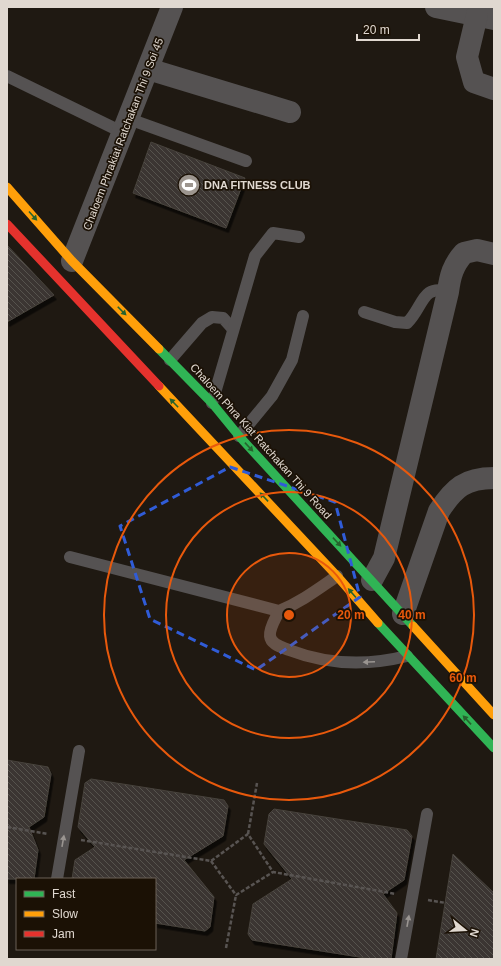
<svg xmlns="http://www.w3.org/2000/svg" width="501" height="966" viewBox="0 0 501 966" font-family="Helvetica,sans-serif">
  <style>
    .building { fill: url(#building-back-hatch); stroke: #47423c; filter: url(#shadow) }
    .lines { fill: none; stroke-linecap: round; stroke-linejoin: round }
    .path { stroke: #585452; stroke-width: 2.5; stroke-dasharray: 4 2; stroke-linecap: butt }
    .lane { stroke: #555252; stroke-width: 12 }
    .street { stroke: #555252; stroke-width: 22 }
    .fast { stroke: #30b455; stroke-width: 9 }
    .slow { stroke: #ff9f0a; stroke-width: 9 }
    .jam { stroke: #e5322d; stroke-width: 9 }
    .oneway { fill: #26622d }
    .oneway2 { fill: #9a9591 }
    .marked { fill: none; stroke: #305cd7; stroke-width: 3; stroke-dasharray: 8 5; stroke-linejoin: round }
    .ring { fill: none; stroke: #e8590c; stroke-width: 2 }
    .labels { text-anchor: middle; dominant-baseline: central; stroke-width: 3.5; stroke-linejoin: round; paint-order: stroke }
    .street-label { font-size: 11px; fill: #e0d8d0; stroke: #1b1105 }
    .poi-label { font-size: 11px; font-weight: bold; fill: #e0d8d0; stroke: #1b1105; text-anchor: start }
    .centre { fill: #e8590c; stroke: #1b1105; stroke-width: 2 }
    .ring-label { font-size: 12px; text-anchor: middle; font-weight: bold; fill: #e8590c; stroke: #1b1105; stroke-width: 3.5; stroke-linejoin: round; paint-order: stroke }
  </style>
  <defs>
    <pattern id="building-back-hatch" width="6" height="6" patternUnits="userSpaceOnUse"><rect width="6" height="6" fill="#3a3530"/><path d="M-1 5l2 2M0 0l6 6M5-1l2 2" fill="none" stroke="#56524d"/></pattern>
    <filter id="shadow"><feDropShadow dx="2.5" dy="4.5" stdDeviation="0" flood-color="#0009"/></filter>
  </defs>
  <rect width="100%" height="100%" fill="#1f1912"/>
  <g class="building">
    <path d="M151,142L245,178L226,228L133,193Z"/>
    <path d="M7,245L54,295L7,322Z"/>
    <path d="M7,760L48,767L51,774L44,817L29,827L38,850L34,879H7Z"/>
    <path d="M91,779L224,800L228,806L223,836L184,860L214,897L210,927L205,931L155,923V879H72L75,860L95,847L78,827L85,783Z"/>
    <path d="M274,809L407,830L412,836L404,880L383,894L397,913L391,959H372L252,940L248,934L253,904L292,879L264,844L269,814Z"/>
    <path d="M453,854L494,893V959H436Z"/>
  </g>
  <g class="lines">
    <g class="path">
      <path d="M7,827L48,834"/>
      <path d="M248,834L257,783"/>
      <path d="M81,840L211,861L248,834L273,872L396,894"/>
      <path d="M211,861L236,895L273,872"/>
      <path d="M428,900L446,903"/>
      <path d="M226,948L236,895"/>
    </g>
    <g class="lane">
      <path d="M7,76L124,133"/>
      <path d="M129,119L246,161"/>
      <path d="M364,312L395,322L407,323C423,308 422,283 448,292"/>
      <path d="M170,360L202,323L212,317L223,318L232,328"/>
      <path d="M212,403L255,256L273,233L299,237"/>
      <path d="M239,436L272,396L292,360L303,316"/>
      <path d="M70,557L279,611C301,602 318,589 337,576"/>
      <path d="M279,611C276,618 269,628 270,636C271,645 282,647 289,650C328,665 367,666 407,656"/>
      <path d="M57,879L79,751"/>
      <path d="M401,959L427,814"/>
    </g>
    <g class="street">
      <path d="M436,7L494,19"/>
      <path d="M477,15L467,57L474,82L494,89"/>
      <path d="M148,69L290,112"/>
      <path d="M72,261L172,7"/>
      <path d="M372,580L384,558L448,292C450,276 453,265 464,253L477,250L494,254"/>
      <path d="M403,614L439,511C454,488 465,478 494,478"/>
    </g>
    <g class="fast">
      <path d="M159,349L212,403L239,436L413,626"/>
      <path d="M378,623L494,748"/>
    </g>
    <g class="slow">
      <path d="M7,187L72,261L159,349"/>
      <path d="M159,386L337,576L378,623"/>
      <path d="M413,626L494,715"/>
    </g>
    <path class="jam" d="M7,224L159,386"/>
  </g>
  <defs><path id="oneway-solid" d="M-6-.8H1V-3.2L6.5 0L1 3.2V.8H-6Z"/></defs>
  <g class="oneway">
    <use href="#oneway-solid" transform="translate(33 216) rotate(48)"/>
    <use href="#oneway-solid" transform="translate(122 311) rotate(45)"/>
    <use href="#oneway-solid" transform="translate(174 403) rotate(-134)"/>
    <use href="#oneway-solid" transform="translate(249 447) rotate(47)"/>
    <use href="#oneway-solid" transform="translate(264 497) rotate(-133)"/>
    <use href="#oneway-solid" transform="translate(337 542) rotate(47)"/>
    <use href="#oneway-solid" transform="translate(352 593) rotate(-131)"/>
    <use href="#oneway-solid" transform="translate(467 720) rotate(-133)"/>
  </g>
  <g class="oneway2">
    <use href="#oneway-solid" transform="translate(369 662) rotate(178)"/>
    <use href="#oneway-solid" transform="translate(63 841) rotate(-80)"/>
    <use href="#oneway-solid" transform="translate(408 921) rotate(-80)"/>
  </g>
  <path class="marked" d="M230,467L335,502L360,597L256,670L150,619L120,526Z"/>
  <circle cx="289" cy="615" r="62" fill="#e8590c" fill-opacity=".12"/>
  <g class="ring">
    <circle cx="289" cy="615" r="62"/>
    <circle cx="289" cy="615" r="123"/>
    <circle cx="289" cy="615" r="185"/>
  </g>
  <defs>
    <g id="stadium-disc" transform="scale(1.15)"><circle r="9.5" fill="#9c958e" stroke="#1b1105"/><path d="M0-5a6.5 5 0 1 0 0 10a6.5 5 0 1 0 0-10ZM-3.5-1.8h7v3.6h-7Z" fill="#fff"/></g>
  </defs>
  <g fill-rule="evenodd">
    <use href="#stadium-disc" x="189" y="185"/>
  </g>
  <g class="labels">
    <g class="street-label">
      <text transform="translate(123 134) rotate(-69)">Chaloem Phrakiat Ratchakan Thi 9 Soi 45</text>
      <text transform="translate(261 441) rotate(48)">Chaloem Phra Kiat Ratchakan Thi 9 Road</text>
    </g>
    <g class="poi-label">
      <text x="204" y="185">DNA FITNESS CLUB</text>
    </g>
  </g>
  <circle cx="289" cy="615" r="6" class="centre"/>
  <g class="ring-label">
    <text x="351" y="619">20 m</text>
    <text x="412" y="619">40 m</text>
    <text x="463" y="682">60 m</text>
  </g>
  <rect width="501" height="966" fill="none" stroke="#e0d8d0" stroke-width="16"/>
  <rect x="16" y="878" width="140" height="72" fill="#1b1105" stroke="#6a6156"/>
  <rect x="24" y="891" width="20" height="6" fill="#30b455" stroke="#6a6156"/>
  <text x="52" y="898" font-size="12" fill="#e0d8d0">Fast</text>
  <rect x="24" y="911" width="20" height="6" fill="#ff9f0a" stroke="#6a6156"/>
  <text x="52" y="918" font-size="12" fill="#e0d8d0">Slow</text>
  <rect x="24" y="931" width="20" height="6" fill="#e5322d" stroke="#6a6156"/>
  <text x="52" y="938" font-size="12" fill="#e0d8d0">Jam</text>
  <g transform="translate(465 930) rotate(108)" stroke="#1b1105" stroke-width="3" paint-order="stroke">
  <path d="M0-3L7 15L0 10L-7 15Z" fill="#e0d8d0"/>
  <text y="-6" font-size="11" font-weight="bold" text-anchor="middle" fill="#e0d8d0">N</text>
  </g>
  <path d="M357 34v6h62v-6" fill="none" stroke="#e0d8d0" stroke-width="2"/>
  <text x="363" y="34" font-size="12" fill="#e0d8d0" stroke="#1b1105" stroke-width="3" paint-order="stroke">20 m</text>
</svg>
